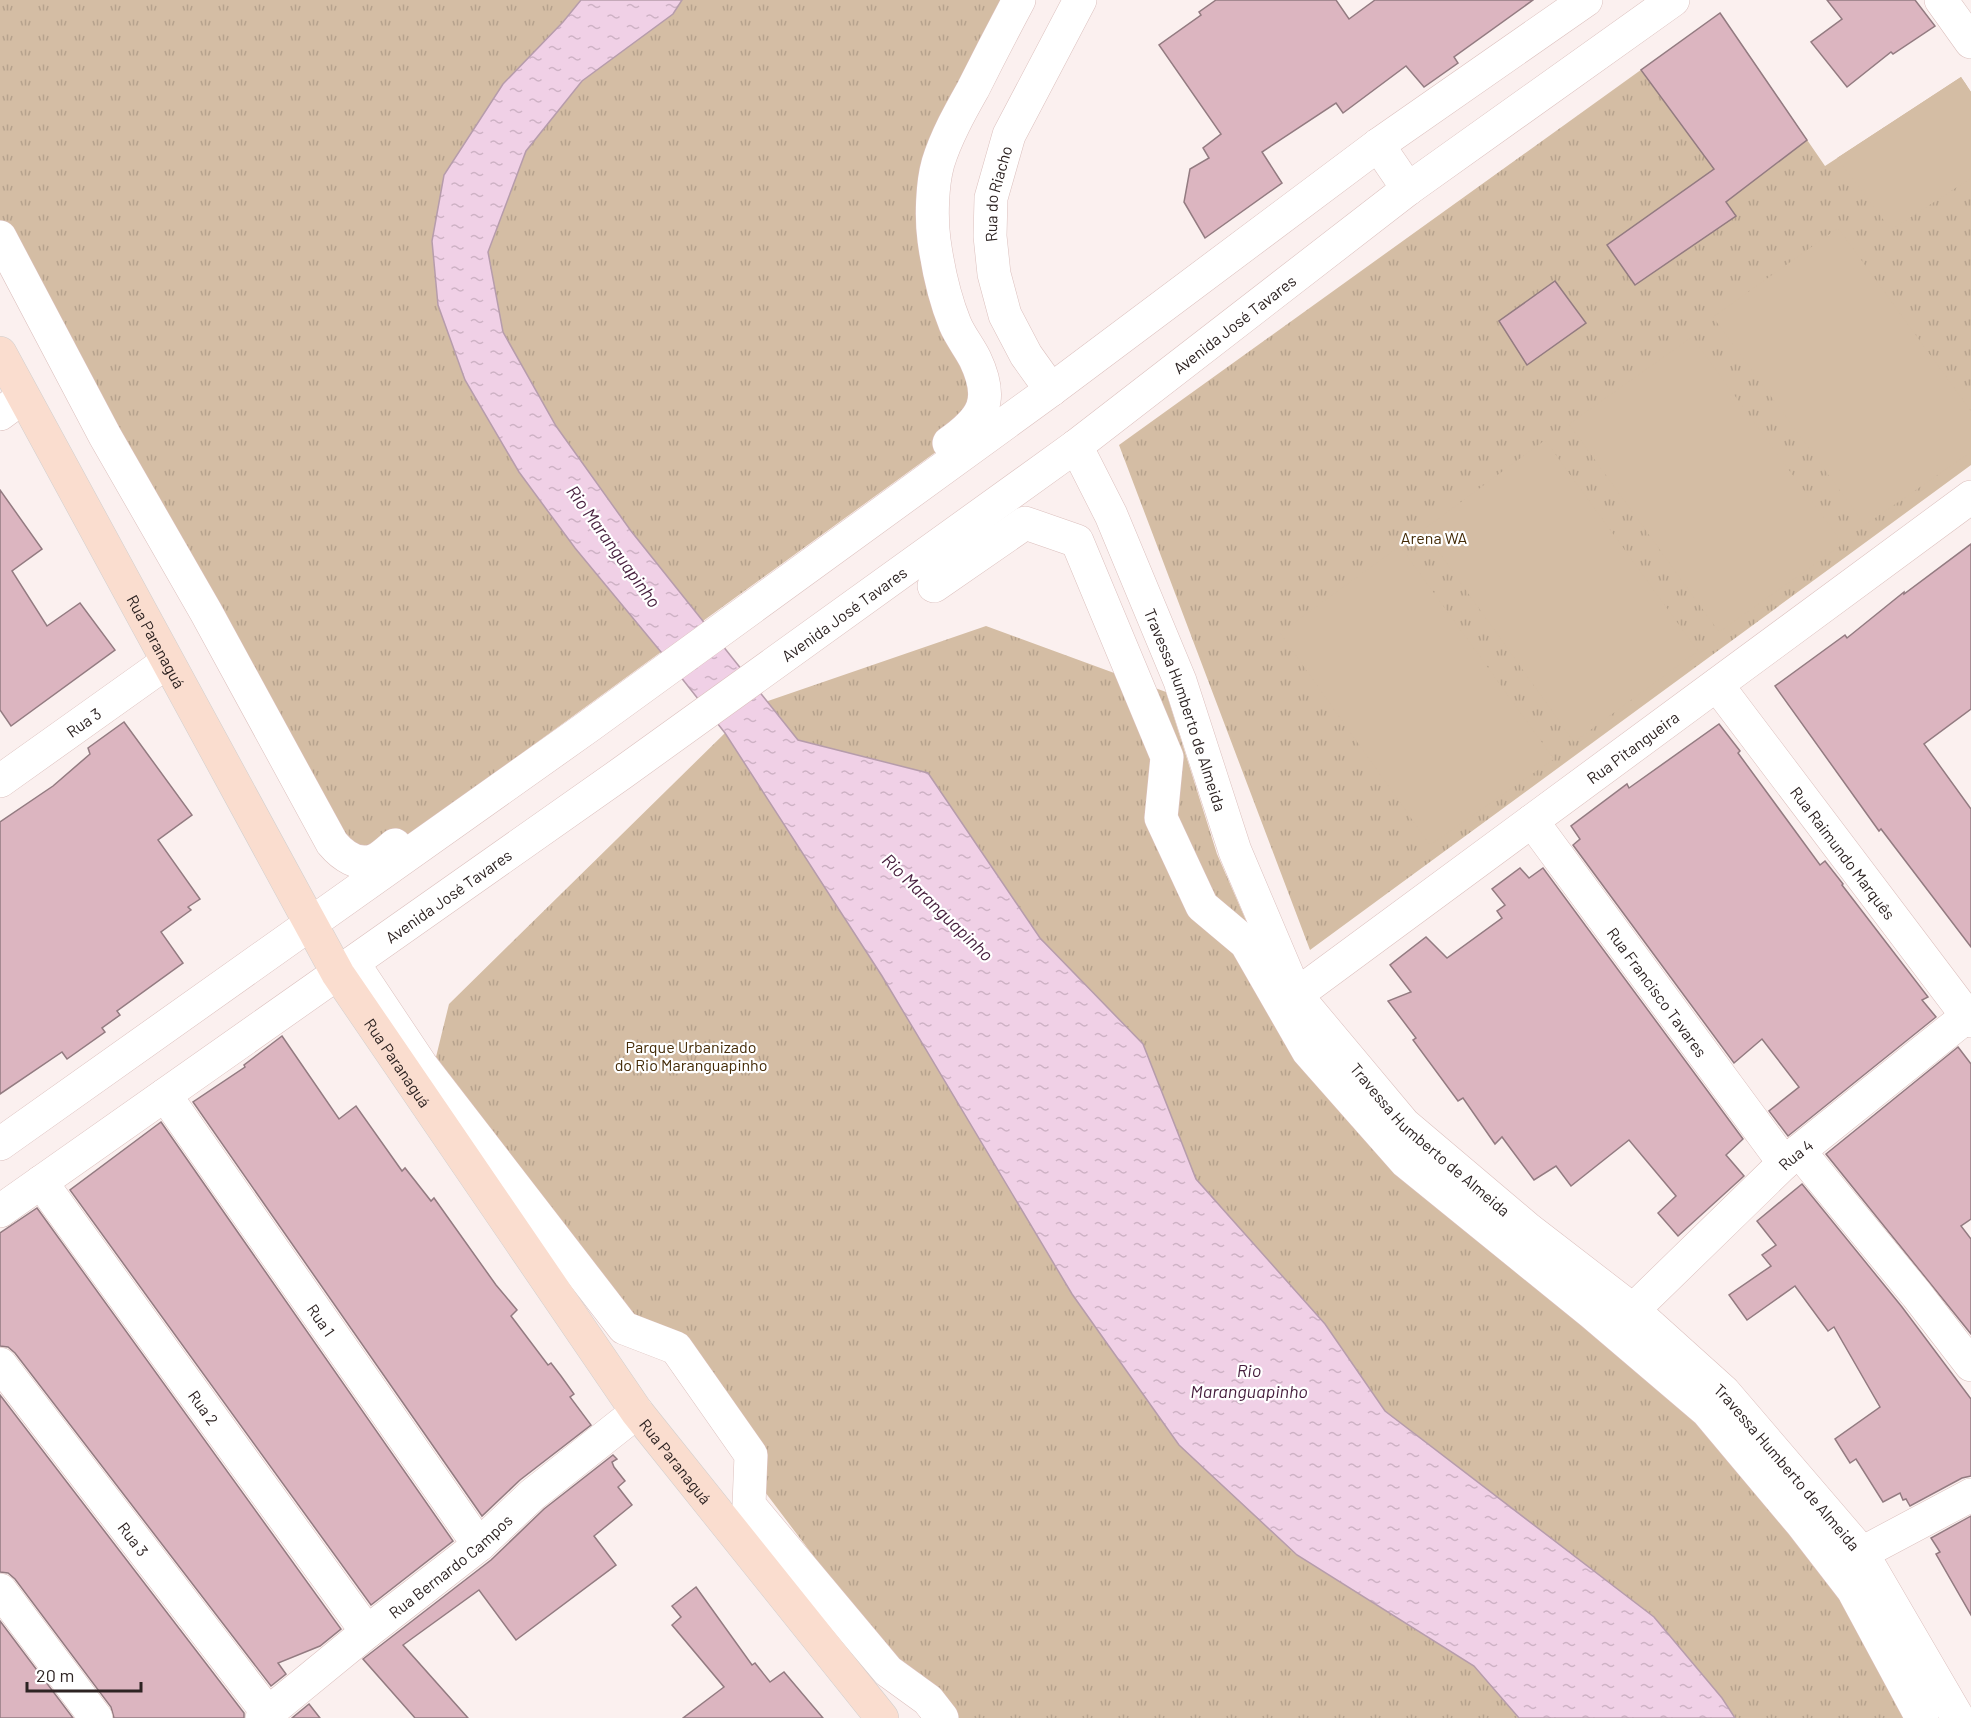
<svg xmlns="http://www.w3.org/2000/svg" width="1971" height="1718" viewBox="0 0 1971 1718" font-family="Barlow,sans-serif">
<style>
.grass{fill:url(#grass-tufts)}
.pitch{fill:#d4bda4}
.water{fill:url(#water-ripples);stroke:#b69cab;stroke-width:1.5}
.building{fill:#dcb5c0;stroke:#937b81;stroke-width:1.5}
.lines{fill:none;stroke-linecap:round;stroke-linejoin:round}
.minor-casing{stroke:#dcc0be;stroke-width:34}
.major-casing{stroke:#d1cfce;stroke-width:34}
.minor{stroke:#fff;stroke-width:33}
.major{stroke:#faddcf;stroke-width:33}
.labels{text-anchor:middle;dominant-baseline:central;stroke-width:4.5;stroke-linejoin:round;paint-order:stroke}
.street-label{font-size:16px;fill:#2d2322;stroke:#fff}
.park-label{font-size:16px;fill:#432a06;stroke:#fff}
.water-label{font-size:18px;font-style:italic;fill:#451d3c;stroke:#fff}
</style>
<defs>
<pattern id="grass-tufts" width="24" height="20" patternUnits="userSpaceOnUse" patternTransform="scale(1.5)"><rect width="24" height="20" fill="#d4bda4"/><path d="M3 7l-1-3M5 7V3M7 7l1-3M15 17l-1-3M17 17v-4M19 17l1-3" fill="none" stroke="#b6a28d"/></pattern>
<pattern id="water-ripples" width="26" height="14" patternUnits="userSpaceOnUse" patternTransform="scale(1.5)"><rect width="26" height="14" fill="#f0d0e6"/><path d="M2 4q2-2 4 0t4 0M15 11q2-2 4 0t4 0" fill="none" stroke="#ceb2c5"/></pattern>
</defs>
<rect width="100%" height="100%" fill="#fbf0ef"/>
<!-- grass -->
<g class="grass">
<path d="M0,0H581L563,22L432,241L438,305L465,380L519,472L575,548L661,652L374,861H358L0,237Z"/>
<path d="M682,0H1019L933,204L975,360L969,428L703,621L631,531L556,426L503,332L488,252L526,151L582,81L673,14Z"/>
<path d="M1720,13L1825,166L1961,77L1971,92V465L1310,950L1119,445Z"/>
<path d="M986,626L1166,692L1217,854L1285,1010L1855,1571L1939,1718H1735L1722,1698L1654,1617L1385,1411L1325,1324L1196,1179L1143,1044L1040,938L928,773L798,740L765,702Z"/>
<path d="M725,733L882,976L1072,1294L1297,1555L1474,1666L1519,1718H936L436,1057L449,1004Z"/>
</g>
<!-- pitch -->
<g class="pitch">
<path d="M1961,77L1971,92V178L1891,230L1837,158Z"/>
<path d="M1838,228L1971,411V452L1865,525L1713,317Z"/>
<path d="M1692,337L1843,544L1719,632L1569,424Z"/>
<path d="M1545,440L1698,651L1574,742L1423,530Z"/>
<path d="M1400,546L1554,759L1430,845L1280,633Z"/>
</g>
<!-- water -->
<path class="water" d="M581,0H682L673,14L582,81L526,151L488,252L503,332L556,426L631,531L798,740L928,773L1040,938L1143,1044L1196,1179L1325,1324L1385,1411L1654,1617L1722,1698L1735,1718H1519L1474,1666L1297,1555L1179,1445L1072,1294L882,976L725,733L661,652L575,548L519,472L465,380L438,305L432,241L444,175L503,84L563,22Z"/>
<!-- building -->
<g class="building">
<path d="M1216,0H1336L1349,19L1375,0H1533L1454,57L1458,63L1424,87L1406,66L1343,113L1336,103L1262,152L1282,183L1205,238L1184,202L1190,169L1209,158L1203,148L1221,134L1159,45L1201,15L1199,12Z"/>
<path d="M1827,0H1915L1935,26L1893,54L1891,52L1847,87L1811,42L1842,19Z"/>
<path d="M1720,13L1807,140L1726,202L1736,216L1635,285L1607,245L1714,169L1641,70Z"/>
<path d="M1555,281L1586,323L1527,365L1499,321Z"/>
<path d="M0,490L42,549L12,571L47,626L80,603L115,650L11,726L0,710Z"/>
<path d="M1971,544V709L1924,744L1971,809V947L1881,829L1879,831L1775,686L1845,635L1847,638L1904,592V594Z"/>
<path d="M124,722L192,815L158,840L200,899L188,907L191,910L161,932L183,963L117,1011L120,1015L102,1028L105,1032L67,1059L62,1052L0,1094V822L53,786L90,754L88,748Z"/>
<path d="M1719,724L1740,751L1738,753L1820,865L1825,861L1843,884L1842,885L1928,997L1922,1000L1936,1017L1788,1136L1769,1111L1799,1087L1762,1039L1734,1063L1573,845L1580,839L1571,826L1627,784L1629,788Z"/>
<path d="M1520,868L1529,878L1543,868L1743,1139L1726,1155L1744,1176L1678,1236L1658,1213L1676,1196L1629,1140L1571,1186L1556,1166L1534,1180L1502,1137L1495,1144L1463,1098L1458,1101L1413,1040L1416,1038L1388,1001L1411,992L1390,965L1426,937L1447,958L1502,918L1497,911L1505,905L1492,889Z"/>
<path d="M282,1036L339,1119L356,1106L402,1171L405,1168L431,1201L434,1198L496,1285L517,1310L511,1316L548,1365L551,1363L561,1376L574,1394L570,1397L591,1425L520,1480L482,1516L193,1102L245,1067L244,1065Z"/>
<path d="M1958,1047L1971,1064V1219L1961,1226L1971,1239V1334L1826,1154Z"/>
<path d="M161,1122L453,1541L371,1605L70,1190Z"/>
<path d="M1802,1184L1902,1307L1971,1399V1476L1962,1478L1910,1506L1906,1499L1903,1500L1900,1493L1883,1502L1856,1459L1850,1463L1835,1439L1880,1407L1834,1327L1828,1331L1795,1286L1747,1320L1729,1295L1771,1266L1762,1255L1776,1245L1757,1221Z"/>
<path d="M37,1208L341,1629L320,1646L278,1663L286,1674L271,1686L15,1353L8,1347L0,1346V1233Z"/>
<path d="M0,1395L244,1713V1718H114L111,1707L15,1579L8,1573L0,1572Z"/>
<path d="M613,1455L617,1459L612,1462L614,1467L625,1481L618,1487L632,1505L594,1536L616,1565L516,1640L479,1590L403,1645L468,1718H415L363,1659L491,1560L544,1509Z"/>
<path d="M1971,1516V1615L1936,1554L1940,1552L1931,1538Z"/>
<path d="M696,1587L752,1665L755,1663L770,1682L784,1672L823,1718H683L724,1687L672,1625L681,1617L672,1606Z"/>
<path d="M0,1621L73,1718H0Z"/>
<path d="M309,1704L320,1718H292Z"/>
</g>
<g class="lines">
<defs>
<g id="minor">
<path d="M1941,0L1971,42"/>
<path d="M1378,145L1408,189"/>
<path d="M0,237L105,436L206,612L332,843C342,855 358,867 375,860C382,857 389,850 395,845"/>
<path id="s1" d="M1051,390L1026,355L1005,315L994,274L990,236L991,198L1009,135L1080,0"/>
<path d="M0,414L23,397"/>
<path d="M949,443C983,419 995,401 975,359C969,347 960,336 955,324C944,297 938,269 934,240C931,218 932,184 938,163C946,137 960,112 973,89C988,59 1003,30 1019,0"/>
<path id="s2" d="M1076,446L1111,515L1180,681L1235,851L1296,995L1404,1124L1528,1229L1633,1310L1724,1392L1862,1553L1958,1718"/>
<path d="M934,586L1025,523L1077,541L1167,757L1161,818L1202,906L1246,943L1308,1051L1406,1162L1592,1313L1707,1411L1802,1524L1853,1590L1922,1718"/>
<path id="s3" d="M1717,685L1971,1021"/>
<path id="s4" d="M0,781L167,662"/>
<path id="s5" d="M1532,821L1784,1163"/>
<path d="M353,963L421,1065L624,1328L676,1348L751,1455L749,1505L888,1671L928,1700L942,1718"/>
<path id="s6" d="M1296,995L1971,497"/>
<path id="s7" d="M165,1095L479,1545"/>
<path d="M0,1144L589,726L1051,390L1378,145L1586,0"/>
<path d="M1799,1151L1917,1295L1971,1365"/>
<path id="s8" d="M41,1182L367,1632"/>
<path id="s9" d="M0,1211L622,773L1076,446L1408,189L1673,0"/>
<path id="s10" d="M1633,1310L1784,1163L1971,1013"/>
<path id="s11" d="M0,1364L268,1713"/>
<path d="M1862,1553L1971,1495"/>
<path d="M0,1590L96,1718"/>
<path id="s12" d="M262,1718L367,1632L479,1545L532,1495L637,1412"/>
</g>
<g id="major">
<path id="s13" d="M0,353L338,974L637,1412L882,1718"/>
</g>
</defs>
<!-- minor casing -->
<use href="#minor" class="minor-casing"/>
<!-- major casing -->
<use href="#major" class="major-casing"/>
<!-- minor -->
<use href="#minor" class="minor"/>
<!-- major -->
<use href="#major" class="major"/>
</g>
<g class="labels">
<!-- street labels -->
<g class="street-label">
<text stroke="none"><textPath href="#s1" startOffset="212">Rua do Riacho</textPath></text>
<text stroke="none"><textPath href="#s9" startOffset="1520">Avenida José Tavares</textPath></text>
<text stroke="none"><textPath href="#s9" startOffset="1034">Avenida José Tavares</textPath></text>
<text stroke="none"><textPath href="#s13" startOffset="328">Rua Paranaguá</textPath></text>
<text stroke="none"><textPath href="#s2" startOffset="286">Travessa Humberto de Almeida</textPath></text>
<text stroke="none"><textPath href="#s4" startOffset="102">Rua 3</textPath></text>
<text stroke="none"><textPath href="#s6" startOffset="418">Rua Pitangueira</textPath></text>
<text stroke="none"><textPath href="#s3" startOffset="210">Rua Raimundo Marquês</textPath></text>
<text stroke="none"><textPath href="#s9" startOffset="548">Avenida José Tavares</textPath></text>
<text stroke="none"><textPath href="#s5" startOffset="212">Rua Francisco Tavares</textPath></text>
<text stroke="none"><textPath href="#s13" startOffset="814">Rua Paranaguá</textPath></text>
<text stroke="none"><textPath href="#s2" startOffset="790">Travessa Humberto de Almeida</textPath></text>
<text stroke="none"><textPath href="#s10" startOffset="225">Rua 4</textPath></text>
<text stroke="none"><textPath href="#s7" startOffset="274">Rua 1</textPath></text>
<text stroke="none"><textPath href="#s8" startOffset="278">Rua 2</textPath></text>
<text stroke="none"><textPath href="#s13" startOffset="1300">Rua Paranaguá</textPath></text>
<text stroke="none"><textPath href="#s2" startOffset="1276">Travessa Humberto de Almeida</textPath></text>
<text stroke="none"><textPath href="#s11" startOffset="220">Rua 3</textPath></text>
<text stroke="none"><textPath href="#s12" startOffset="242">Rua Bernardo Campos</textPath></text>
</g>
<!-- park labels -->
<g class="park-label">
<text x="1434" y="537">Arena WA</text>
<text x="691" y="1046">Parque Urbanizado<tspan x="691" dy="18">do Rio Maranguapinho</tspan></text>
</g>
<!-- water labels -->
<g class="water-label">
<text transform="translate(614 546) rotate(54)">Rio Maranguapinho</text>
<text transform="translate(938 907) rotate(44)">Rio Maranguapinho</text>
<text x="1249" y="1370">Rio<tspan x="1249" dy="21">Maranguapinho</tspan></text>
</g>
</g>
<!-- scale -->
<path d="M27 1682v9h114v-9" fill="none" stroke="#2d2322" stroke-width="3"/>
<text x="36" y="1682" font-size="18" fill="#2d2322" stroke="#ffffff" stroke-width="4.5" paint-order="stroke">20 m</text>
</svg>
